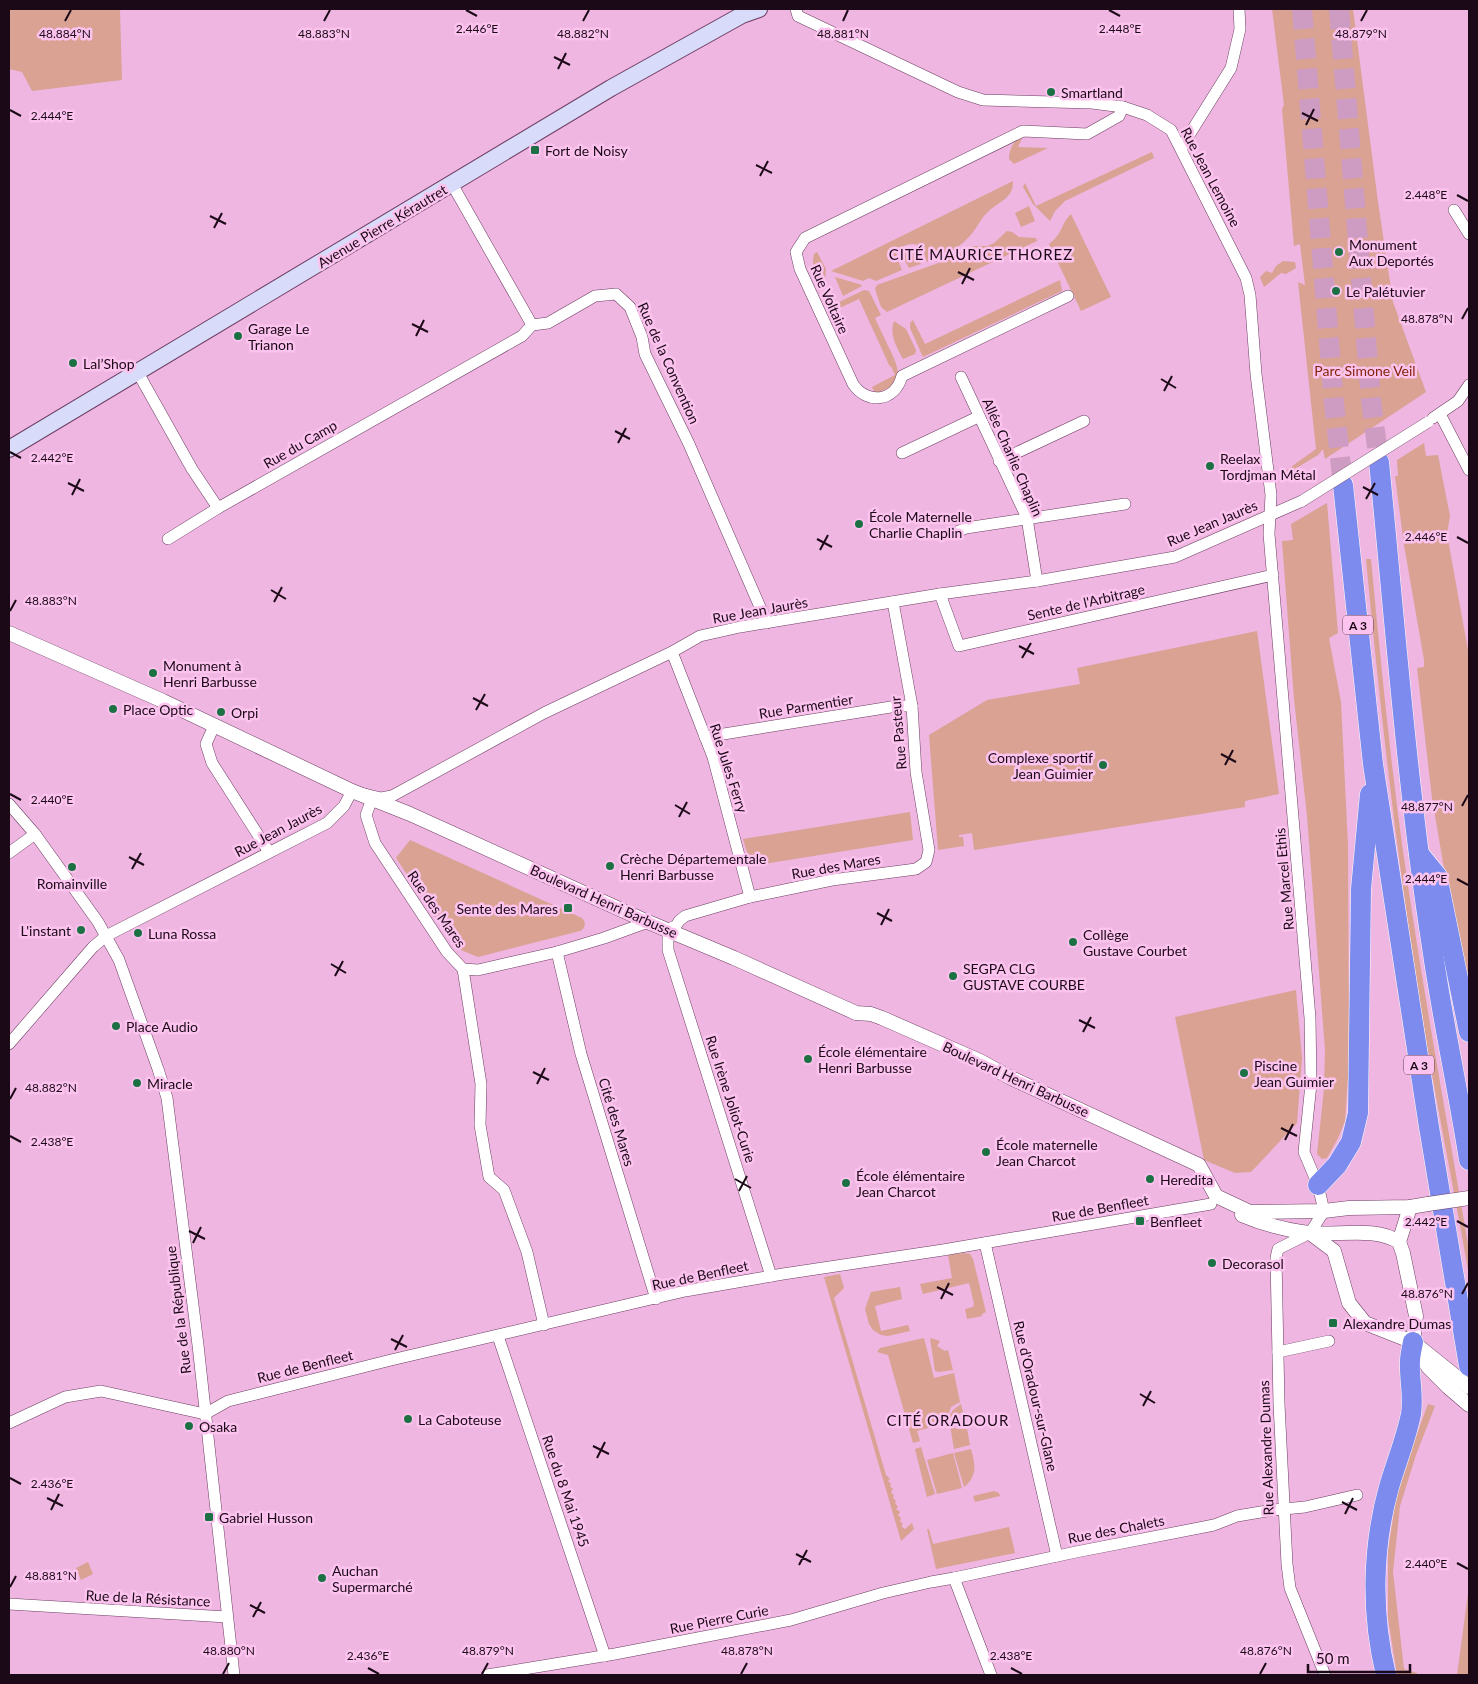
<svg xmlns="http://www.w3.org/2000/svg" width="1478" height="1684" viewBox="0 0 1478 1684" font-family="Lato,sans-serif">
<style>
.green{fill:#d9a293}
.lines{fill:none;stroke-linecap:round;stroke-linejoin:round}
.motorway-tunnel{stroke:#ce9cc2;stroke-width:20;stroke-dasharray:20 10;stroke-linecap:butt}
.minor-casing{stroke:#6d3e63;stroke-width:12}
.tertiary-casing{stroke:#6d3e63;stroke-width:15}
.secondary-casing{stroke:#6d3e63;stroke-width:18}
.motorway-casing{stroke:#fff;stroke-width:21}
.minor{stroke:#fff;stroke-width:11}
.tertiary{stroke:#fff;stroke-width:14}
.secondary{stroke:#d8dcfa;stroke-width:16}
.motorway{stroke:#7c8bed;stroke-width:20}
.minor-bridge-casing{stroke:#6d3e63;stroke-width:12;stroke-linecap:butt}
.tertiary-bridge-casing{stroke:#6d3e63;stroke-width:15;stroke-linecap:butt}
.minor-bridge{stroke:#fff;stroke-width:11}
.tertiary-bridge{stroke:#fff;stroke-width:14}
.ticks{fill:none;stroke:#1c0918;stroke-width:2}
.poi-dot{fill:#1b7143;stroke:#fbc3ee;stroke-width:2}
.labels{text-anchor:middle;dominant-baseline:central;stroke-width:5;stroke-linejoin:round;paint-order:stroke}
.shield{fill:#fbc3ee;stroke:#5f4158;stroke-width:1}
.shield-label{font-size:12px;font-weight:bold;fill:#1c0918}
.poi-label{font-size:14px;fill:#1c0918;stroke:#fbc3ee;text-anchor:start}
.street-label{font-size:14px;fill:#1c0918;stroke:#fbc3ee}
.park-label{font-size:14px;fill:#85250a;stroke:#fbc3ee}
.neighbourhood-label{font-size:15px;letter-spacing:1px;fill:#1c0918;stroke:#fbc3ee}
.ticks-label{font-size:12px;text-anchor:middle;fill:#1c0918;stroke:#fbc3ee;stroke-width:5;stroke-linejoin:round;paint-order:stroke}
</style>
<rect width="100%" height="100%" fill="#eeb6e0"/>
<!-- green -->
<g class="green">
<path d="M9,9H120L122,80L32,91L22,72L9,69Z"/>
<path d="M1272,9H1353L1378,202L1393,302L1426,392L1325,459L1323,449L1318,455L1285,475L1284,472L1316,449L1298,282L1305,285L1300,244L1294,246L1282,109L1284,105Z"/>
<path d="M1023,136L1018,147L1048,148L1014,164L1009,159C1009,149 1014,140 1023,136Z"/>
<path d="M1152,152L1154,158L1065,201L1055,211L1050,221L1033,204L1023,187L1025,183L1036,206Z"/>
<path d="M1013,181C1014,199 997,202 987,213C981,218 978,226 973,232C961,248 945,255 927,262L921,246C911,242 903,244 897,253V258L902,270L876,281L869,278L863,281L831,271Z"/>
<path d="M1029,206L1035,221L1021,227L1015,213Z"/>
<path d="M1071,214L1111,297L1081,311L1049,244C1063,234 1061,223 1071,214Z"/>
<path d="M1007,231L1012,232L1019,237L1036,238L1037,241L887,312L881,307L875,289L877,285L944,261L973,246H987L994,243Z"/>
<path d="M913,248L921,264L909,268L901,254Z"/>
<path d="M817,252L826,269L825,281L816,285C813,275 812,264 814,254Z"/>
<path d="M1283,261L1295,262L1296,268L1286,274L1281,273L1264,287L1260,277L1266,271L1272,273L1276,266Z"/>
<path d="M835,277L862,285V286L843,296Z"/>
<path d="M1060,280L1062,291L923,357L910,328V323L913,320L925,344Z"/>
<path d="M864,290L869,291L881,315L875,318C879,327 884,337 888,346C900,369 906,385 875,393L872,387L895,375L891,366L890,367L859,299L835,310L833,305Z"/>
<path d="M894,321L906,329L916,350L915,354L903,359C897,347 889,335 894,321Z"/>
<path d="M1424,443L1426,456L1438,455L1450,516L1447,534L1469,656V987L1446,880L1432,798L1417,668L1424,667V660L1404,545L1395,476H1398L1397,460Z"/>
<path d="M1327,503L1338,633L1329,638L1341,702L1348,845L1349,1064L1345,1121L1338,1138L1327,1158L1322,1159L1317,1154L1324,1089L1325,1050L1307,816L1294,699L1282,541L1293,540L1291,524Z"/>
<path d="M1366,559H1371C1380,654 1389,749 1402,844C1421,980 1446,1115 1469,1250V1276C1454,1187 1435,1098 1421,1009C1397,859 1380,709 1366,559Z"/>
<path d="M1257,631L1279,794L1245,801V807L974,850L972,833L959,835V837H963L964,846L938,850L929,735L987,700L1080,684L1077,668Z"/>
<path d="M910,812L913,840L751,866L743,839Z"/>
<path d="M410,840L582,918C586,923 586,928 580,931L478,957L456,948L396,858Z"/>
<path d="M1296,990L1302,1058L1297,1123L1251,1172L1235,1173L1204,1160L1175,1017Z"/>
<path d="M964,1253L970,1254L973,1259L986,1312L982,1314V1316L967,1319L965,1309L973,1307L974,1304L969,1283L923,1294L920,1284L952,1278L948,1255Z"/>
<path d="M840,1274L844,1288L834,1298L886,1475L890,1479L888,1481L891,1484L890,1486L893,1489L891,1492L894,1496L893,1498L896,1501L895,1503L898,1507L896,1509L900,1512L898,1515L901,1518L900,1521L903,1524L901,1526L905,1529L912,1523L914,1529L901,1541L824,1277Z"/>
<path d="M900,1287L902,1299L875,1306L881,1331L908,1325L910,1331L888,1336L881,1335L873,1330L869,1324L865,1309L871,1292Z"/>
<path d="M924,1338L934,1378L954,1373L960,1402L951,1407L947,1417H945L946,1423L917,1431L920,1441L913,1443L888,1355L877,1352L880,1348Z"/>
<path d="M930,1338L940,1341L937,1346L945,1351L948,1350L953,1370L939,1372L935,1371Z"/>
<path d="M961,1404L963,1412L958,1414L959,1419H961L962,1422H965L966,1427C958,1427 951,1426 949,1417L953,1410Z"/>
<path d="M1428,1404L1435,1406L1416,1455L1400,1506L1393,1572L1404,1669L1417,1673L1418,1675H1397L1388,1618V1551L1398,1485Z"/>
<path d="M950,1425L957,1429H967L970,1445L954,1449Z"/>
<path d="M921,1447L935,1494L927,1497L915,1449Z"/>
<path d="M971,1449C975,1464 978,1476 964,1487L954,1453Z"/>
<path d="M953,1453L962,1488L937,1494L927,1460Z"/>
<path d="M994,1491L999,1493L1000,1496L975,1502L973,1496Z"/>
<path d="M1009,1527L1015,1553L936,1569L927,1529H929L933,1544Z"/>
<path d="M88,1562L93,1574L81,1580L76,1568Z"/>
<path d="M1469,1586V1675H1457Z"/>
</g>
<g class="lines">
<!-- motorway-tunnel -->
<g class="motorway-tunnel">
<path d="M1302,9L1334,403L1343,485"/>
<path d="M1339,9L1371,400L1379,462"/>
</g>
<defs>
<g id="minor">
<path d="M796,9L798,16L958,92L983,100L1092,103L1123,107L1147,115L1171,130L1246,278L1250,295L1256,374L1271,495L1269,534L1310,1018L1311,1084L1304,1152L1318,1185L1324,1211L1310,1233L1278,1249L1276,1258L1279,1404L1287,1564L1290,1588L1325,1675"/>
<path d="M1181,148L1231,68L1240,29L1239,9"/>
<path d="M452,184L532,325"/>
<path d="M1454,210L1469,234"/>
<path d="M1068,296L902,376C895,402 867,405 853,384L800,269L796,252L805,238L1023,131L1087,134L1119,116L1123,107"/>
<path d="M532,325L548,323L595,296L616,294L630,307L642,337L645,354L689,444L767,623"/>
<path d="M137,371L192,469L218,508L522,336L532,325"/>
<path d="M961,377L1027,518L1037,581"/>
<path d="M1440,414L1469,470"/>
<path d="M1433,418L1458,401L1469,385"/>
<path d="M902,453L978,417"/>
<path d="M999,461L1084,421"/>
<path d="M952,534L966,528L1125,504"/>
<path d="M168,539L218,508"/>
<path d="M940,594L959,646L1273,575"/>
<path d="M672,652L713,757L750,897"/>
<path d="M214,726L206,744L212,763L269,852"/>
<path d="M705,737L897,706H912"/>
<path d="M372,799L366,815L375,843L447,952L463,969L478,970L557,952L604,938L648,922"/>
<path d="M9,804L35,834L98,922L119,960L158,1069L167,1098L198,1345L234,1675"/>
<path d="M9,853L35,834"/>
<path d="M557,952L581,1054L656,1299"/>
<path d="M463,969L481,1084L480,1125L489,1177L504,1190L527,1252L544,1325"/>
<path d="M9,1044L93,947L106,936L327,823L344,806L352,791L381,798L392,796L544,713L672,652L700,636L740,627L940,594L1037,581L1175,557L1302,501"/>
<path d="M985,1243L1057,1556"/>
<path d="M771,1276L668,950V929L676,926L679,921L685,916L750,897L832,880L916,869L926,862L929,850L916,772L912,706L893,602"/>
<path d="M498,1336L605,1656"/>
<path d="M1278,1352L1329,1341"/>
<path d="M205,1414L228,1401L391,1360L685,1291L783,1274L943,1250L1211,1204"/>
<path d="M9,1423L65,1397L101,1391L205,1414"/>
<path d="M954,1578L991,1675"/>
<path d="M9,1604L227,1617"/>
<path d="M487,1675L615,1654L791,1620L883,1593L931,1582L954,1578L1076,1552L1214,1525L1237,1516L1273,1510L1305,1507L1357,1495"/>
</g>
<g id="tertiary">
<path d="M9,633L163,701L352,791L410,814L648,922L734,958L856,1013L871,1014L882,1018L980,1061L1011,1078L1199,1165L1216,1196L1250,1212L1324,1211L1349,1208L1410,1207L1428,1204"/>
<path d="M1242,1215C1263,1224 1286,1230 1309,1233C1337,1236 1375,1226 1399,1242L1403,1253L1416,1316L1413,1342L1428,1367L1448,1387L1469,1405"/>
<path d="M1310,1233L1334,1251L1349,1303L1365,1323L1413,1342L1469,1387"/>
<path d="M1399,1242L1410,1207"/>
</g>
<path id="secondary" d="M9,449L611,88L742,15L759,9"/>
<g id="motorway">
<path d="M1379,462C1395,624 1407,787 1432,947C1442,1018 1458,1089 1469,1160"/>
<path d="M1343,485L1373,764L1429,1127L1469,1366"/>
<path d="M1419,854L1437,876L1469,1032"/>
<path d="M1318,1185L1337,1165L1351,1142L1358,1113L1361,889L1370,794"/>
<path d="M1386,1675C1371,1614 1372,1548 1389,1487C1396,1463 1406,1439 1411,1414C1414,1396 1409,1379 1410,1361C1410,1355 1412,1348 1413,1342"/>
</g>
</defs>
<!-- minor casing -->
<use href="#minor" class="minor-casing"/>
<!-- tertiary casing -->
<use href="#tertiary" class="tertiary-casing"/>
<!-- secondary casing -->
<use href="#secondary" class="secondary-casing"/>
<!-- motorway casing -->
<use href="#motorway" class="motorway-casing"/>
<!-- minor -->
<use href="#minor" class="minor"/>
<!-- tertiary -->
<use href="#tertiary" class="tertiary"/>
<!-- secondary -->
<use href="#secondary" class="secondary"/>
<!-- motorway -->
<use href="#motorway" class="motorway"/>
<defs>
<path id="minor-bridge" d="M1302,501L1428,422"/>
<path id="tertiary-bridge" d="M1428,1204L1469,1198"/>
</defs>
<!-- minor-bridge casing -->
<use href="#minor-bridge" class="minor-bridge-casing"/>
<!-- tertiary-bridge casing -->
<use href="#tertiary-bridge" class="tertiary-bridge-casing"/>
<!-- minor-bridge -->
<use href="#minor-bridge" class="minor-bridge"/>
<!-- tertiary-bridge -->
<use href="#tertiary-bridge" class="tertiary-bridge"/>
</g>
<!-- ticks -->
<path class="ticks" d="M466,10L477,16M1109,10L1120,16M65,21L71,10M324,21L330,10M583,21L589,10M843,21L848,10M1361,21L1367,10M554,57L570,65M558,69L566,53M10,110L21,116M1302,113L1318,121M1306,125L1314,109M756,165L772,173M760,176L768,161M1457,195L1468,201M210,216L226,224M214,228L222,213M958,272L974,280M962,284L970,268M1462,319L1468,308M412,324L428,332M416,336L424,320M1161,379L1176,388M1164,391L1172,376M615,431L630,439M618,443L626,428M10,452L21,458M68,483L84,491M1363,487L1378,495M72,495L80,479M1366,499L1375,483M1457,537L1468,543M817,539L832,547M820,550L828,535M271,590L286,599M274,602L282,587M10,611L16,600M1019,646L1034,654M1022,658L1031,643M473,698L488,706M476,710L485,694M1221,754L1236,762M1225,765L1233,750M10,794L21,800M675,805L690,814M1462,806L1468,795M679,817L687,802M129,857L144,865M132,869L141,853M1457,879L1468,885M877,913L892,921M881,925L889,909M331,964L346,973M335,976L343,961M1079,1020L1095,1028M1083,1032L1091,1017M533,1072L549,1080M537,1084L545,1068M10,1099L16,1088M1281,1128L1297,1136M10,1136L21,1142M1285,1140L1293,1124M735,1179L751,1188M739,1191L747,1176M1457,1221L1468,1227M189,1231L205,1239M193,1243L201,1227M937,1287L953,1295M1462,1294L1468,1283M941,1299L949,1283M391,1339L407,1347M395,1350L403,1335M1140,1394L1155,1403M1143,1406L1151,1391M593,1446L609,1454M597,1458L605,1442M10,1478L21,1484M47,1498L63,1506M1342,1502L1357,1510M51,1510L59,1494M1345,1514L1353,1498M796,1554L811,1562M1457,1563L1468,1569M799,1565L807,1550M10,1587L16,1576M250,1605L265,1613M253,1617L261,1602M368,1668L379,1674M1011,1668L1022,1674M223,1674L229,1663M482,1674L488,1663M741,1674L747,1663M1260,1674L1266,1663"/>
<!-- markers -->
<g class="poi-dot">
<circle cx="1051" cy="92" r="5"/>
<rect x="530" y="145" width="10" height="10" rx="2.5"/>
<circle cx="1339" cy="252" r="5"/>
<circle cx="1336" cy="291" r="5"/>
<circle cx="238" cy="336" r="5"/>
<circle cx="73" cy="363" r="5"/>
<circle cx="1210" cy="466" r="5"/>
<circle cx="859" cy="524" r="5"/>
<circle cx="153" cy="673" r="5"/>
<circle cx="113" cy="709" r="5"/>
<circle cx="221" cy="712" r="5"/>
<circle cx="1103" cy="765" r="5"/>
<circle cx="610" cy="866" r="5"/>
<circle cx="72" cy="867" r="5"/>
<rect x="563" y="903" width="10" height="10" rx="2.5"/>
<circle cx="81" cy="930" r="5"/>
<circle cx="138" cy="933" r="5"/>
<circle cx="1073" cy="942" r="5"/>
<circle cx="953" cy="976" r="5"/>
<circle cx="116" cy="1026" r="5"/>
<circle cx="808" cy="1059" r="5"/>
<circle cx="1244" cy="1073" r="5"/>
<circle cx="137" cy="1083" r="5"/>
<circle cx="986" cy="1152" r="5"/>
<circle cx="1150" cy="1179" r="5"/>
<circle cx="846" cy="1183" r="5"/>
<rect x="1135" y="1216" width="10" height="10" rx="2.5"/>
<circle cx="1212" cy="1263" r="5"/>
<rect x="1328" y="1318" width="10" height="10" rx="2.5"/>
<circle cx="408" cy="1419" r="5"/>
<circle cx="189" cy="1426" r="5"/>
<rect x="204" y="1512" width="10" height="10" rx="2.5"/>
<circle cx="322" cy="1578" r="5"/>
</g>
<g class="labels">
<!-- shield labels -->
<g class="shield">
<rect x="1343" y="615.5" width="30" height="19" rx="4"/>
<rect x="1404" y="1055.5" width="30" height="19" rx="4"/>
</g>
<g class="shield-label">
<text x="1358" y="625">A 3</text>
<text x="1419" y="1065">A 3</text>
</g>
<!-- poi labels -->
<g class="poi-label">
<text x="1061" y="92">Smartland</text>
<text x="545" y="150">Fort de Noisy</text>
<text x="1349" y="244">Monument<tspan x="1349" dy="16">Aux Deportés</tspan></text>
<text x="1346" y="291">Le Palétuvier</text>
<text x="248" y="328">Garage Le<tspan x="248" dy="16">Trianon</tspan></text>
<text x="83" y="363">Lal’Shop</text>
<text x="1220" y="458">Reelax<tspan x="1220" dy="16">Tordjman Métal</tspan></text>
<text x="869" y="516">École Maternelle<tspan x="869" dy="16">Charlie Chaplin</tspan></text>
<text x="163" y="665">Monument à<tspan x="163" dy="16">Henri Barbusse</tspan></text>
<text x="123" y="709">Place Optic</text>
<text x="231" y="712">Orpi</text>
<text x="1093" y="757" text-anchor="end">Complexe sportif<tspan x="1093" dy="16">Jean Guimier</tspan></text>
<text x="620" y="858">Crèche Départementale<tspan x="620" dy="16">Henri Barbusse</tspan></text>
<text x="72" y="883" text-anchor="middle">Romainville</text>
<text x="558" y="908" text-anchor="end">Sente des Mares</text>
<text x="71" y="930" text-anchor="end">L'instant</text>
<text x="148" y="933">Luna Rossa</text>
<text x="1083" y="934">Collège<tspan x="1083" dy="16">Gustave Courbet</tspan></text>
<text x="963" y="968">SEGPA CLG<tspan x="963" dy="16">GUSTAVE COURBE</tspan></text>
<text x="126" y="1026">Place Audio</text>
<text x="818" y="1051">École élémentaire<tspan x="818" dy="16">Henri Barbusse</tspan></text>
<text x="1254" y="1065">Piscine<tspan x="1254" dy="16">Jean Guimier</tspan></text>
<text x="147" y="1083">Miracle</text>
<text x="996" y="1144">École maternelle<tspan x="996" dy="16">Jean Charcot</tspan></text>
<text x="856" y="1175">École élémentaire<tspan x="856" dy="16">Jean Charcot</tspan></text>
<text x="1160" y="1179">Heredita</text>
<text x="1150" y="1221">Benfleet</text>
<text x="1222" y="1263">Decorasol</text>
<text x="1343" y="1323">Alexandre Dumas</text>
<text x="418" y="1419">La Caboteuse</text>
<text x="199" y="1426">Osaka</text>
<text x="219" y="1517">Gabriel Husson</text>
<text x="332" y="1570">Auchan<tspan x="332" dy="16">Supermarché</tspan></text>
</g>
<!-- street labels -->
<g class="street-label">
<text transform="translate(1211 177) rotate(62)">Rue Jean Lemoine</text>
<text transform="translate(382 226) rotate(-31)">Avenue Pierre Kérautret</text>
<text transform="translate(830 299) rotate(66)">Rue Voltaire</text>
<text transform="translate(669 363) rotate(66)">Rue de la Convention</text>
<text transform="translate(300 444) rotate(-30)">Rue du Camp</text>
<text transform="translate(1013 457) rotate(66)">Allée Charlie Chaplin</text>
<text transform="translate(1212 523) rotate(-23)">Rue Jean Jaurès</text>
<text transform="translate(1086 602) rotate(-13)">Sente de l'Arbitrage</text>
<text transform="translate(760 610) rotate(-10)">Rue Jean Jaurès</text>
<text transform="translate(806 706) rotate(-9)">Rue Parmentier</text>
<text transform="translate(898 733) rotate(-95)">Rue Pasteur</text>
<text transform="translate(729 768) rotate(72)">Rue Jules Ferry</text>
<text transform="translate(278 830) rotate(-28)">Rue Jean Jaurès</text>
<text transform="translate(836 866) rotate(-10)">Rue des Mares</text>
<text transform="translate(1284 879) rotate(-95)">Rue Marcel Ethis</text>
<text transform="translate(604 901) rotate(24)">Boulevard Henri Barbusse</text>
<text transform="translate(437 909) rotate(55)">Rue des Mares</text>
<text transform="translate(1016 1079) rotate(25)">Boulevard Henri Barbusse</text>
<text transform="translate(731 1099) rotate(72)">Rue Irène Joliot-Curie</text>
<text transform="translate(617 1122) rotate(73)">Cité des Mares</text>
<text transform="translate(1100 1208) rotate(-10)">Rue de Benfleet</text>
<text transform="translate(700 1275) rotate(-12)">Rue de Benfleet</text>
<text transform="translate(178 1310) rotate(-97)">Rue de la République</text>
<text transform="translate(305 1366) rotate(-14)">Rue de Benfleet</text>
<text transform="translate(1036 1396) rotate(77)">Rue d'Oradour-sur-Glane</text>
<text transform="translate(1266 1448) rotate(-92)">Rue Alexandre Dumas</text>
<text transform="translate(566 1491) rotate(71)">Rue du 8 Mai 1945</text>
<text transform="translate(1116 1529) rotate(-11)">Rue des Chalets</text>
<text transform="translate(148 1598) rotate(3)">Rue de la Résistance</text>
<text transform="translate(719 1619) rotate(-11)">Rue Pierre Curie</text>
</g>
<!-- park labels -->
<g class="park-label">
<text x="1365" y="370">Parc Simone Veil</text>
</g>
<!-- neighbourhood labels -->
<g class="neighbourhood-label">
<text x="981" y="254">CITÉ MAURICE THOREZ</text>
<text x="948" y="1420">CITÉ ORADOUR</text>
</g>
</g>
<g class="ticks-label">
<text x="477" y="33">2.446°E</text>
<text x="1120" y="33">2.448°E</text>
<text x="65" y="38">48.884°N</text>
<text x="324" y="38">48.883°N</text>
<text x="583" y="38">48.882°N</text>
<text x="843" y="38">48.881°N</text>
<text x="1361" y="38">48.879°N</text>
<text x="52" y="120">2.444°E</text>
<text x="1426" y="199">2.448°E</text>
<text x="1427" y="323">48.878°N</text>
<text x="52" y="462">2.442°E</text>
<text x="1426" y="541">2.446°E</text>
<text x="51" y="605">48.883°N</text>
<text x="52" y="804">2.440°E</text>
<text x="1427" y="811">48.877°N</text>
<text x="1426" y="883">2.444°E</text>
<text x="51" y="1092">48.882°N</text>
<text x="52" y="1146">2.438°E</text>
<text x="1426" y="1226">2.442°E</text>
<text x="1427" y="1298">48.876°N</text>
<text x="52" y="1488">2.436°E</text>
<text x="1426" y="1568">2.440°E</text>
<text x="51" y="1580">48.881°N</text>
<text x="229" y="1655">48.880°N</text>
<text x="488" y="1655">48.879°N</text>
<text x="747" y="1655">48.878°N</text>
<text x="1266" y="1655">48.876°N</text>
<text x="368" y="1660">2.436°E</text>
<text x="1011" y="1660">2.438°E</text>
</g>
<!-- border -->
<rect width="1478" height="1684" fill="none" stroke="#1c0918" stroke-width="20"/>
<!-- scale -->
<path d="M1308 1664v8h102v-8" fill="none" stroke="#1c0918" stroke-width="2.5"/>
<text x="1316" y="1664" font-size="15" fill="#1c0918" stroke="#fbc3ee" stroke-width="4" paint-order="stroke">50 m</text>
</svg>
